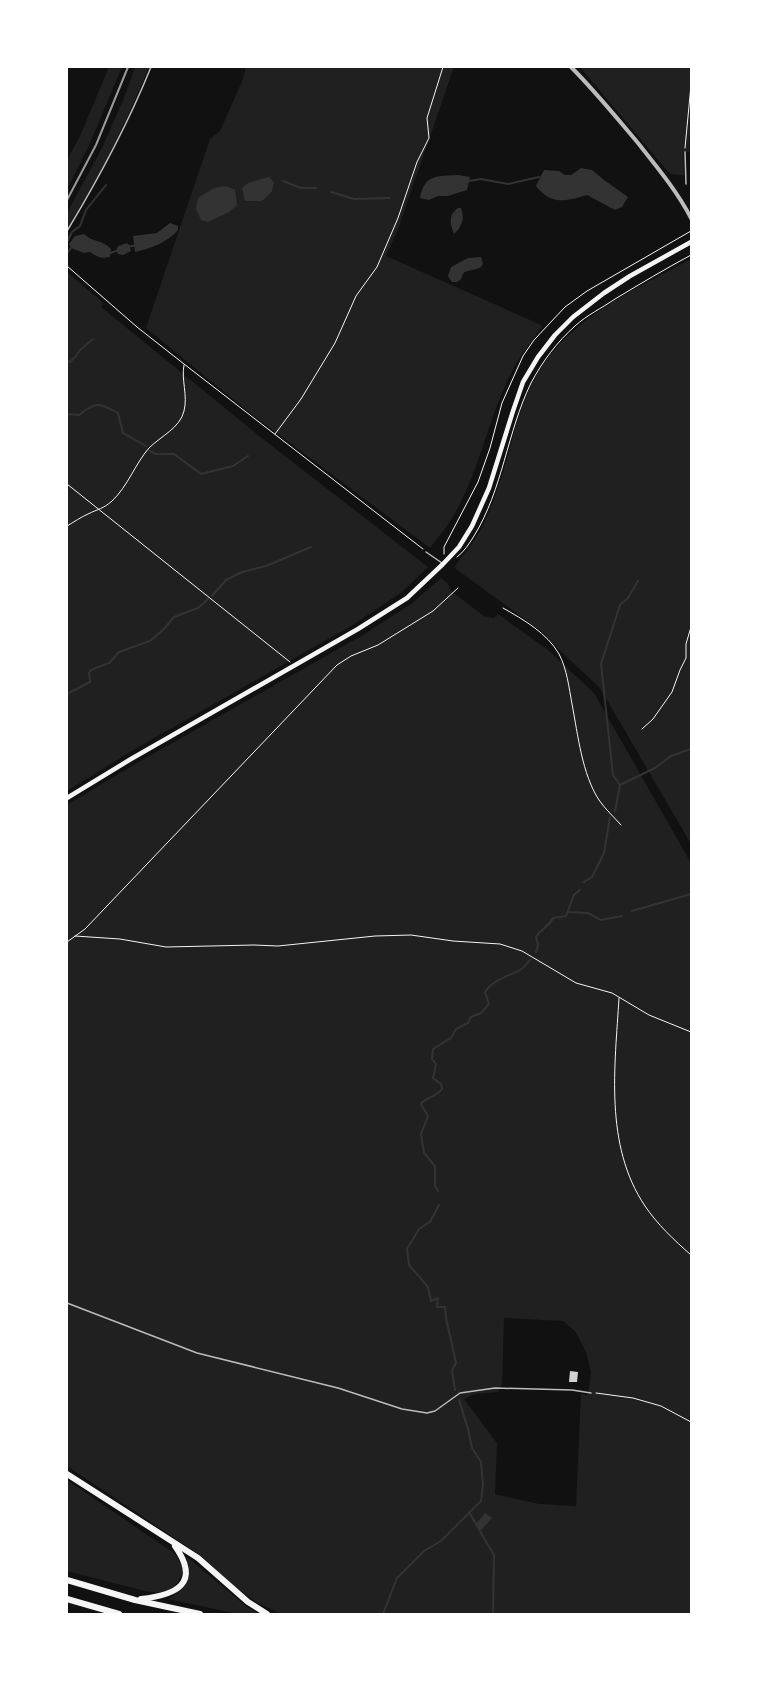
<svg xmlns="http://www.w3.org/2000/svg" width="758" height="1681" viewBox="0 0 758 1681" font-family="'PT Sans',sans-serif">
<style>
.green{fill:#202020;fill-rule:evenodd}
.water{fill:#333}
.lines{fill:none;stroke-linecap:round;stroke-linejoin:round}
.stream{stroke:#333;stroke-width:2}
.building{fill:#d3d3d3}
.path{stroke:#f5f5f5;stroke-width:1}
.service{stroke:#bcbcbc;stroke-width:1.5}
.tertiary{stroke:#bcbcbc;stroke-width:4}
.secondary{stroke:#f5f5f5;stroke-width:4.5}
.motorway{stroke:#f5f5f5;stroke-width:6}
.rail{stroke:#9a9a9a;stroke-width:2}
</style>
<rect width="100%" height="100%" fill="#111"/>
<!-- green -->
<g class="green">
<path d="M109,67H122L90,143L67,190V160L80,136Z"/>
<path d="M135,67H149C126,122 100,177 67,227V213L102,148L124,98Z"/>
<path d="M246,67H454L398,229L386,256L539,324L542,327C530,343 518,358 510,375C489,418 480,466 458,508C450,523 440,535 430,548L250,413L146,328L210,139L220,131L243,79Z"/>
<path d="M580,67H691V117L689,152H683L684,175L670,174Z"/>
<path d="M691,259V844L600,688L554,645L545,634L456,569L455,566C463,555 473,543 480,531C486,520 491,507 495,495C510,459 514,418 532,383C564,320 632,291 691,259Z"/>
<path d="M67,272L103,303L101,307L263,439L428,567L402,592L356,623L130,752L67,791Z"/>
<path d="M441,578L448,584L451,591L484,616L494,618L498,614L548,650L594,693L691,863V1614H285L277,1612L256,1602L234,1586L200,1555L67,1466V805L137,763L363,635L411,604ZM504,1318L563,1321L575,1331L586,1352L591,1372L588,1395L581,1394L576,1506L539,1504L495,1494L497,1443L464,1399L474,1394L498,1392L502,1385Z"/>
<path d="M67,1480L175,1554L182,1566V1574L178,1582L173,1588L161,1593L145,1591L67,1571Z"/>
<path d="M187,1557L246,1606L259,1614H238L168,1599C183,1590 195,1576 186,1558Z"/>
</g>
<!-- water -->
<g class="water">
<path d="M581,168L592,170L604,180L628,197L622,207L615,210L587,195C566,201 552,206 536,186L544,170L559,171L565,175H571Z"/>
<path d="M458,175L470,177L467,190L448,196H438L429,200L420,198C424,174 438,176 458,175Z"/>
<path d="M269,177L274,182L272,191L262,201H245L242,188L248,183Z"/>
<path d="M226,186L235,190L237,205L229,212L208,222L201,220L196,209L198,198L214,188Z"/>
<path d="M458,208H461C465,218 462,227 454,234C450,224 448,215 458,208Z"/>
<path d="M170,223L178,226V230C167,243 151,248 135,252L133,236L157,233Z"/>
<path d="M84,234C93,243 102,239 111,249L110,257C101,259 97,257 90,252L84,253L71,248L69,244L75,236Z"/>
<path d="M127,243L130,246L131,251L123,255L118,254L116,251L118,246Z"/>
<path d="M481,257L483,264L480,268L464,272L461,279L457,282H452L448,276L451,267L468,258Z"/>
<path d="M485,1513L492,1518L481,1530L475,1525Z"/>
</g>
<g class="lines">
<!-- stream -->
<g class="stream">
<path d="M283,181L301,188H316"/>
<path d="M469,181L481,179L508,184L539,177"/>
<path d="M331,192L354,199L390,198"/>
<path d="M67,242L72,232L80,226L86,210L106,185"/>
<path d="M130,246H135"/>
<path d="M67,253L71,248"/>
<path d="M110,253L116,251"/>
<path d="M67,360L70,362L76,356L80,350L93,339"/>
<path d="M67,414L79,415C96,401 100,403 118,413L123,433L146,446"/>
<path d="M150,451L156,454H174L201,474L233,466L248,456"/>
<path d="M212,596L226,580L242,572L266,566L311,547"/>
<path d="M67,694L90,682L89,673L91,670L109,663L119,652L150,641L164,629L174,617L198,608L208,599"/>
<path d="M620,785L655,768L671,756L691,749"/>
<path d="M615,811L620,785L613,775L601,664L620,605L628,598L638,581"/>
<path d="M584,882L592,877L604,853L610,817"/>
<path d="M632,911L691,894"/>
<path d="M569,912L588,913L601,920L622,916"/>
<path d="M536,952L538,945L536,937C541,928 548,928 553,918L566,916L574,895L580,890"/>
<path d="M438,1191L435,1186V1166L424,1153L421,1134L428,1116L421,1104C426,1097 435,1098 442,1089L441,1084L433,1078L436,1064L432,1059L433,1049L451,1038L456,1029L468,1023L471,1017L481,1013L489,1004L485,992C493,980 506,977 518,971C523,969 527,964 530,960"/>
<path d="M439,1205L430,1222L419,1229L407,1249L409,1265L428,1287L431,1301L438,1298L437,1307H445L446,1318L456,1363L452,1370L455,1390"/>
<path d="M469,1512L494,1555L493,1614"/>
<path d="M383,1614L397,1578L424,1551L441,1541L481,1501L483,1485L481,1462L472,1448L468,1429L459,1400"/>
</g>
</g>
<!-- building -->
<path class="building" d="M570,1371L578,1372L577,1382H569Z"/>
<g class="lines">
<!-- path -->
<g class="path">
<path d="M685,148L691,85"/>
<path d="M67,266L137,327L184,364L423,549"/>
<path d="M275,434L301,399L335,343L356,296L377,267L398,218L417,162L429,138L427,118L443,67"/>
<path d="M67,484L290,662"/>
<path d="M67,526C74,522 81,517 88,514C98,509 103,509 112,501C128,486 135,464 149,448C161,436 180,428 184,411C188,395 181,380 184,365"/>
<path d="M444,554V547L478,482L490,448L502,403L523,356L534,340L565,307L587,291L691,231"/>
<path d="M457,557C464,552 469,544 474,536C503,489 507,432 531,383C542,362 557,342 575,326C587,315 602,308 615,299C640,284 665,269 691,255"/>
<path d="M503,608C524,620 547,633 559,654C567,669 569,688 572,704C578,735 582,774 599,800C605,809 614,817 621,825"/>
<path d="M642,729L653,719L672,692L680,670L686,658V644L691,627"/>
<path d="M75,936L120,939L166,947L254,945L278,946L375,936L411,935L453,941L500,944L522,951L576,983L612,993L649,1015L691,1032"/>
<path d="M67,942L85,929L337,665L351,656L378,645L433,611L458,588"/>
<path d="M619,998C615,1066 604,1145 645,1206C657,1224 674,1240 691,1255"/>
<path d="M596,1393L633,1398L661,1406L691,1422"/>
</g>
<!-- service -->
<g class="service">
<path d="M685,152L686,184"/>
<path d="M67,231C99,178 128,124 151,67"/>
<path d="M426,552L442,563"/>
<path d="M67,1303L197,1353L338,1388L402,1409L427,1413L435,1411L460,1393L495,1388L572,1390L591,1393"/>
</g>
<!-- tertiary -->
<path class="tertiary" d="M571,67C595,91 616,117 638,143C657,167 677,191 691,218"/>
<!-- secondary -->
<path class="secondary" d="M67,798L131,759L358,629L407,598L443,564L459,547L472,526L489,488L513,411L523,382L538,357L555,335L573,317L604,293L630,276L691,242"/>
<!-- motorway -->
<g class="motorway">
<path d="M67,1474L198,1558L248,1602L267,1614"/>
<path d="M67,1580L135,1600L200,1614"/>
<path d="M67,1599L119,1614"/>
<path d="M141,1599C177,1595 201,1583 175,1546"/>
</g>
<!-- rail -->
<path class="rail" d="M67,200L96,145L128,67"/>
</g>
<!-- border -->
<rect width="758" height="1681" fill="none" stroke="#ffffff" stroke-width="136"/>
</svg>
